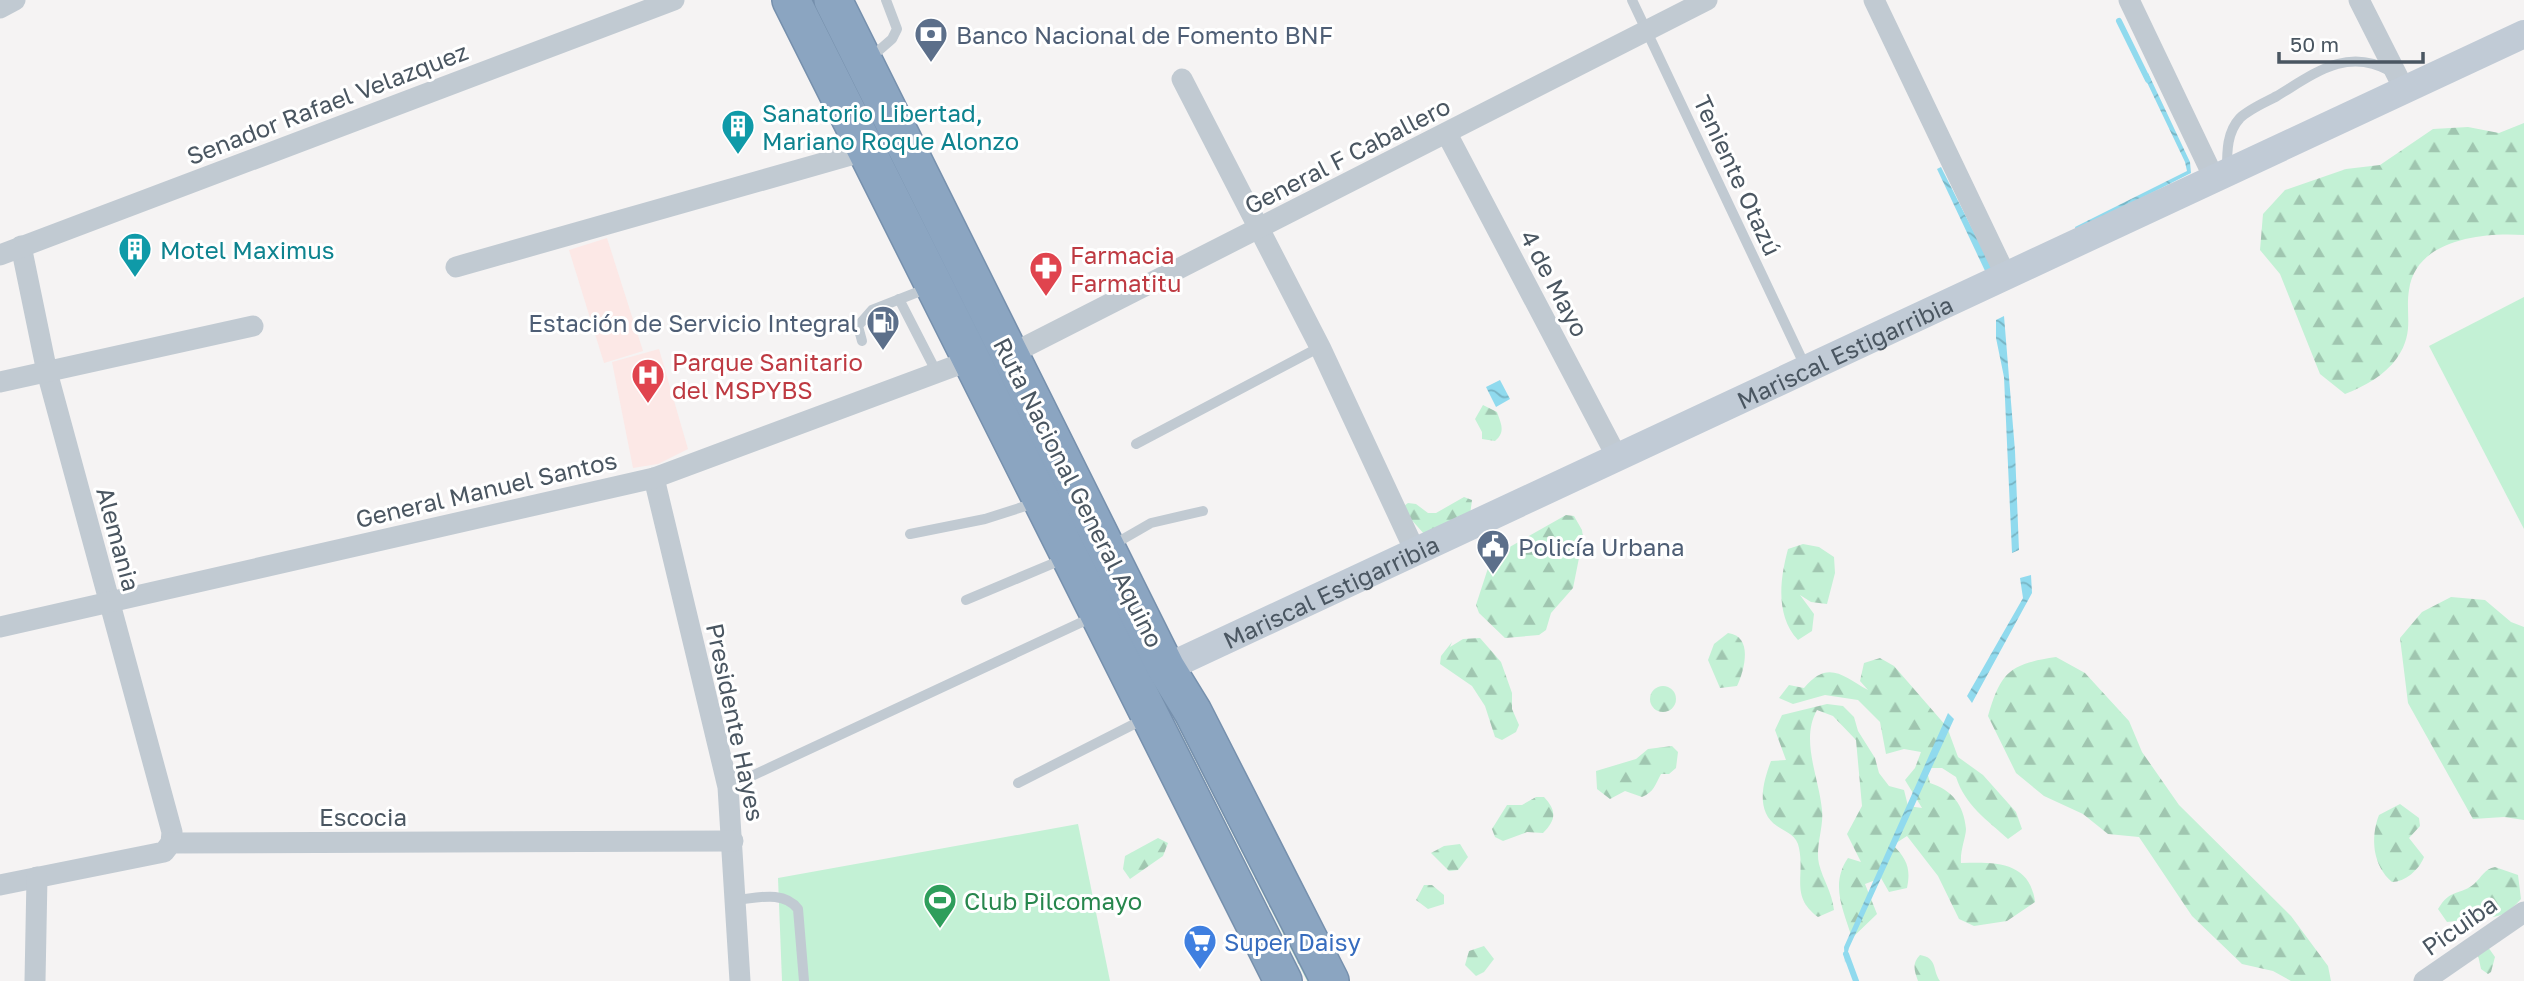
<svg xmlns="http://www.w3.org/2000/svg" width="2524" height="981" viewBox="0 0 2524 981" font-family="'Golos Text',sans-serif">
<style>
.medical{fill:#fce8e6}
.green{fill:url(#green-dots)}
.forest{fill:url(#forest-firs)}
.pitch{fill:#c3f1d5}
.water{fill:url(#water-waves)}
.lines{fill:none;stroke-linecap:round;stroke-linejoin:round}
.stream{stroke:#90daee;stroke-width:6}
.highway-casing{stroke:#7690ad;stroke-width:40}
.lane{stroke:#c1cad2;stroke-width:10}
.street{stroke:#c1cad2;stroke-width:21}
.secondary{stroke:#c1cbd6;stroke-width:28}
.highway{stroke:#8ba5c1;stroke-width:37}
.labels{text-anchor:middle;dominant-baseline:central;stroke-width:6;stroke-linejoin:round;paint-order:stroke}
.service-label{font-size:24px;fill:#4e5e75;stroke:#fff;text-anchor:start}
.street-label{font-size:24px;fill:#4a5661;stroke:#fff}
.culture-label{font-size:24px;fill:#0d838f;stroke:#fff;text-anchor:start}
.health-label{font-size:24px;fill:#be3a42;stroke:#fff;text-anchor:start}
.leisure-label{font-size:24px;fill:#27864d;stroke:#fff;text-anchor:start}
.shop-label{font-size:24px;fill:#366cbe;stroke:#fff;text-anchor:start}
</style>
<defs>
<pattern id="green-dots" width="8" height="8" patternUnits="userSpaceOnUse" patternTransform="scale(1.75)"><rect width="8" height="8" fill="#c3f1d5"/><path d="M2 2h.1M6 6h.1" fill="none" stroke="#a0c6b0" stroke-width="1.8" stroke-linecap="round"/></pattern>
<pattern id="forest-firs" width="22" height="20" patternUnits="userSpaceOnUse" patternTransform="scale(1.75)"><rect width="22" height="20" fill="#c3f1d5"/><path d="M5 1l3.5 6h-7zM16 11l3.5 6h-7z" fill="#a0c6b0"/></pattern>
<pattern id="water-waves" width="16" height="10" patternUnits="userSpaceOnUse" patternTransform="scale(1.75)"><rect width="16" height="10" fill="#90daee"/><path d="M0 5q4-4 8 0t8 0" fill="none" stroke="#78b4c4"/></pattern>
</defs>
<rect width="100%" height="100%" fill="#f5f3f3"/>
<!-- medical -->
<g class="medical">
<path d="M607,238L643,351L604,363L569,250Z"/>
<path d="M659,349L688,449L658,464L633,468L612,362Z"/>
</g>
<!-- green -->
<path class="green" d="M1177,717L1312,981H1307L1174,718Z"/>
<!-- forest -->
<g class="forest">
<path d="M2524,123V235C2483,232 2416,239 2409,290C2405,315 2415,332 2397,358C2384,376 2365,386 2345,394L2320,374L2280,274L2260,250L2263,214L2285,190L2346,169L2380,165L2433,129L2468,127L2499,133Z"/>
<path d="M1483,405L1497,412C1501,424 1506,432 1495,441L1482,439V432L1475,419Z"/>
<path d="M1464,497L1472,500L1470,515L1425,535L1401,508L1408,503L1416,504L1428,513H1436Z"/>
<path d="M1566,515L1574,516L1582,530L1583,538L1573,588L1551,613L1546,630L1539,635L1505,638L1479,613L1476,605L1489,565L1499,553Z"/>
<path d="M1803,544L1819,547L1834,557L1835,573L1827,604L1811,602L1800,595L1814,614L1812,631L1798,640C1775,615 1780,579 1788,549Z"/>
<path d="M2451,597L2485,600L2511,622L2524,627V820L2504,817L2473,819L2408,703L2400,638L2422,612Z"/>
<path d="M1728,633C1753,636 1745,669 1737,686L1720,688L1708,660L1714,644Z"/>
<path d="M1463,639L1480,638L1501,662L1512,693V709L1519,725L1516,732L1502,740L1495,737L1485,706L1472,686L1440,664L1441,656L1452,642L1450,647Z"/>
<path d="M2056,657L2085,673L2129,721L2142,752L2179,805L2291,916L2328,966L2331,981H2291L2273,971L2242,964L2192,916L2139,837L2108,834L2083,814L2044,796L2016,773L1988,716C2001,671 2010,664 2056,657Z"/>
<path d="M1880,658L1894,666L1947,727L1958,757L1983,775L2016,812L2022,829L2008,839C1987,820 1965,805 1956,777L1942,768H1926L1930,783C1952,790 1964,805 1966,829C1966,837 1960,850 1961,863C1995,862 2030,861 2035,902L2007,921L1974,926L1959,919L1938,876L1907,836L1893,845C1907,859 1911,869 1907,888L1889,892L1881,878L1865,884L1877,914L1852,938C1843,909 1830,884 1848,858L1861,862L1847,834L1862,806L1856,740L1833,716L1817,710C1800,740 1819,777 1822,810C1824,827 1815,847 1819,864C1823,880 1832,892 1834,910L1818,917C1790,896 1805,877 1799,848C1797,835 1786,832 1777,826C1755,811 1763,782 1771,761L1786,760L1775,730L1782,715L1827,704L1843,706L1854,717L1858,731L1875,758L1879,773L1889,786L1904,790L1908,806L1922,808L1905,780L1915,768L1921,752L1904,749L1886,754L1880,722L1858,700L1825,695L1793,704L1779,698L1789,685L1804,688C1828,659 1843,676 1868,690L1860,681L1864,663Z"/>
<circle cx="1663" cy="699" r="13"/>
<path d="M1672,746L1678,752L1676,768L1669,774H1661C1655,785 1654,792 1642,797L1625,791L1610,799L1597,789L1596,771L1636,759L1648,749Z"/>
<path d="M1536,797H1544C1557,811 1556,820 1543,833L1527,832L1503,841L1495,837L1492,829L1507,805H1522Z"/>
<path d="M2400,804L2419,818L2420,826L2409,838L2424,857C2419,870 2405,882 2392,882C2373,866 2370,838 2379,815Z"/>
<path d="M1158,838L1168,843L1163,856L1130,879L1123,869L1125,856Z"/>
<path d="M1460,844L1468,857L1458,870L1449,871L1431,853L1444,846Z"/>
<path d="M2495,867L2518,875L2521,899C2505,917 2494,921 2471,913L2456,921L2447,922L2438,909C2450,888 2462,895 2474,884C2482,877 2484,869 2495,867Z"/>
<path d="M1424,885H1432L1444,895V904L1428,909L1416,900Z"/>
<path d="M1484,946L1494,959L1484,972L1476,976L1465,965L1469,951Z"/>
<path d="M2488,947L2495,957L2491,972L2488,974L2481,969L2478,955Z"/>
<path d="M1920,955C1938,958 1932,970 1940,981H1918C1914,970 1912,963 1920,955Z"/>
</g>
<!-- pitch -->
<g class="pitch">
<path d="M2524,297V529L2429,346Z"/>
<path d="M1078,824L1110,981H782L778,878Z"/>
</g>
<!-- water -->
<g class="water">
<path d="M2148,73L2190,162L2191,173L2076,231L2075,227L2187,171L2185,162L2144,76Z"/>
<path d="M1941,167L1993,270L1986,273L1937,169Z"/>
<path d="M2004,316L2015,451L2019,550L2012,553L2004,377L1996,338V320Z"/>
<path d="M1500,380L1510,399L1496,407L1486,387Z"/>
<path d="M2031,575L2032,593L1972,703L1967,696L2023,598L2020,578Z"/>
<path d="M1948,713L1954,719L1849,948L1845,963L1844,947Z"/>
</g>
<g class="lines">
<!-- stream -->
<g class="stream">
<path d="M2119,21L2148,80"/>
<path d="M1846,954L1856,981"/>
</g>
<defs>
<g id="highway">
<path d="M791,0L1283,981"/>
<path d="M833,0L1166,668L1193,712L1330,981"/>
</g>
</defs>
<!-- highway casing -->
<use href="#highway" class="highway-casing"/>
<!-- lane -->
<g class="lane">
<path d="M1632,0L1806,368"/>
<path d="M869,59L892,39L897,29L886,0"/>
<path d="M2227,169C2227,151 2227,132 2240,118C2249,109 2266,102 2277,96C2315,73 2347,47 2390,71"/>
<path d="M899,299L937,373"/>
<path d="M862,341L858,326L872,310L928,288"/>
<path d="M1136,444L1320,347"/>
<path d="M910,534L985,519L1035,503"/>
<path d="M1111,546L1151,523L1203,511"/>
<path d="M966,600L1066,558"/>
<path d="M1018,783L1146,718"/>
<path d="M728,787L1095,616"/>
<path d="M736,900C757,898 784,890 798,909L804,981"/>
</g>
<!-- street -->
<g class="street">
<path d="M1874,0L2006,276"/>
<path d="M2129,0L2214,178"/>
<path d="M2359,0L2405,91"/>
<path d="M0,8L15,0"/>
<path d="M1182,79L1320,347L1415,551"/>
<path d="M1447,134L1617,457"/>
<path d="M21,246L47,372L172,832L171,843"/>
<path d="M0,255L674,0"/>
<path d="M456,267L865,151"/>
<path d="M1009,355L1707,0"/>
<path d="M0,382L253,326"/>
<path d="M654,478L728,787L740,981"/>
<path d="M0,627L654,478L971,360"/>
<path d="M0,885L164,852L171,843L733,841"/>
<path d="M35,981L37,877"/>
<path d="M2424,981L2524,912"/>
</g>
<!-- secondary -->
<path class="secondary" id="s1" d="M1147,665L1166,668L2524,34"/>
<!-- highway -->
<use href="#highway" class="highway"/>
</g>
<!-- icons -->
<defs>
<symbol id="bank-pin" viewBox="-11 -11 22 30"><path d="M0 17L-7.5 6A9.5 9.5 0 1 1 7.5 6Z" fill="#5c6f8a" stroke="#fff"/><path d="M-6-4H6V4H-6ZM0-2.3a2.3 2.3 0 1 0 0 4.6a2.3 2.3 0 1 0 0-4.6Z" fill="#fff"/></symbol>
<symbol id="building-pin" viewBox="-11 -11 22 30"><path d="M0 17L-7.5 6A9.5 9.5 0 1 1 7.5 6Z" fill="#0f9aa8" stroke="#fff"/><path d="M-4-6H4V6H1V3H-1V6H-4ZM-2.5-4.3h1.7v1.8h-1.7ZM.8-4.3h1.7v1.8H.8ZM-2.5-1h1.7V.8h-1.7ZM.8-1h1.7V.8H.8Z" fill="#fff"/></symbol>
<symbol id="pharmacy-pin" viewBox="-11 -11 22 30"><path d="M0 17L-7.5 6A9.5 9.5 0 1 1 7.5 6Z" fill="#e0444e" stroke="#fff"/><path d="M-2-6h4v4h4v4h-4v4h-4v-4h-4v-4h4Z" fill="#fff"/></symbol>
<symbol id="fuel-pin" viewBox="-11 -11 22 30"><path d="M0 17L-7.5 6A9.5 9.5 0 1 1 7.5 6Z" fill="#5c6f8a" stroke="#fff"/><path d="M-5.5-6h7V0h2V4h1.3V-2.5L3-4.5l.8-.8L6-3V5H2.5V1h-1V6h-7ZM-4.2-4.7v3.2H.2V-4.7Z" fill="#fff"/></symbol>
<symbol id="hospital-pin" viewBox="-11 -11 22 30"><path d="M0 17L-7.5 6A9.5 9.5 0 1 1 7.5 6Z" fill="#e0444e" stroke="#fff"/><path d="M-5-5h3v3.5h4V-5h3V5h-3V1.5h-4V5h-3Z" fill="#fff"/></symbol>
<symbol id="civic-pin" viewBox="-11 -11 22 30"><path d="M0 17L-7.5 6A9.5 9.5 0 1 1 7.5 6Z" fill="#5c6f8a" stroke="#fff"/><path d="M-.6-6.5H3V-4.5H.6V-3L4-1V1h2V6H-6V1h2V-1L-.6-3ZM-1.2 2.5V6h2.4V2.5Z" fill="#fff"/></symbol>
<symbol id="stadium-pin" viewBox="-11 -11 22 30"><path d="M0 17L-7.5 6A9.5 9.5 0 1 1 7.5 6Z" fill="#2e9e5b" stroke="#fff"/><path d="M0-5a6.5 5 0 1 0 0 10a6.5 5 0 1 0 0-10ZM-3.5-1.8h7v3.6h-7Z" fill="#fff"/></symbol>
<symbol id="supermarket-pin" viewBox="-11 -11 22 30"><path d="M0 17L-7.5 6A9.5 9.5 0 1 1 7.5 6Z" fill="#3f7fe0" stroke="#fff"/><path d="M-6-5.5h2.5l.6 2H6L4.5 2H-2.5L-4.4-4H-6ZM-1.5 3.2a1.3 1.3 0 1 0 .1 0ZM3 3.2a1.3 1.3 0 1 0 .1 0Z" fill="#fff"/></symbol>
</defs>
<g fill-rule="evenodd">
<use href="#bank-pin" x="912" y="15" width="38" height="52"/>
<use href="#building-pin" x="719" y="107" width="38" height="52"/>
<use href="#building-pin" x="116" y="230" width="38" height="52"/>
<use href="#pharmacy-pin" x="1027" y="249" width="38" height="52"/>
<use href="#fuel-pin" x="864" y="303" width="38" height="52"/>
<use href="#hospital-pin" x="629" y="356" width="38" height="52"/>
<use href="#civic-pin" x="1474" y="527" width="38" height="52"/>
<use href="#stadium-pin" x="921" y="881" width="38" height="52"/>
<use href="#supermarket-pin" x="1181" y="922" width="38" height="52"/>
</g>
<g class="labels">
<!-- service labels -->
<g class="service-label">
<text x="956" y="34">Banco Nacional de Fomento BNF</text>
<text x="858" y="322" text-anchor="end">Estación de Servicio Integral</text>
<text x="1518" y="546">Policía Urbana</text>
</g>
<!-- street labels -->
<g class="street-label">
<text transform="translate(327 103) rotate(-21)">Senador Rafael Velazquez</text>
<text transform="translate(1347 155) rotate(-27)">General F Caballero</text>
<text transform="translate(1738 175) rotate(65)">Teniente Otazú</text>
<text transform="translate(1555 283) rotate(62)">4 de Mayo</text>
<text stroke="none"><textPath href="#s1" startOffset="768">Mariscal Estigarribia</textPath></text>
<text transform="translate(486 489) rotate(-13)">General Manuel Santos</text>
<text transform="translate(1079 492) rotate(63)">Ruta Nacional General Aquino</text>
<text transform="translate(119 539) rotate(75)">Alemania</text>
<text stroke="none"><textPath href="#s1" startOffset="201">Mariscal Estigarribia</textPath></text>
<text transform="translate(736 722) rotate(78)">Presidente Hayes</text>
<text x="363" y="816">Escocia</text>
<text transform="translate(2459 925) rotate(-35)">Picuiba</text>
</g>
<!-- culture labels -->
<g class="culture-label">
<text x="762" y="112">Sanatorio Libertad,<tspan x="762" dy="28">Mariano Roque Alonzo</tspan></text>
<text x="160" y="249">Motel Maximus</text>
</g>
<!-- health labels -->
<g class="health-label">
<text x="1070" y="254">Farmacia<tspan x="1070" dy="28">Farmatitu</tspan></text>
<text x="672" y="361">Parque Sanitario<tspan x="672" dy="28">del MSPYBS</tspan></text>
</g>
<!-- leisure labels -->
<g class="leisure-label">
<text x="964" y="900">Club Pilcomayo</text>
</g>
<!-- shop labels -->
<g class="shop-label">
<text x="1224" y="941">Super Daisy</text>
</g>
</g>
<!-- scale -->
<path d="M2279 52v10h144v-10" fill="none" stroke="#4a5661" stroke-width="3.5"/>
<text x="2290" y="52" font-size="21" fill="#4a5661" stroke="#ffffff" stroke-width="5" paint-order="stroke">50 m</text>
</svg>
